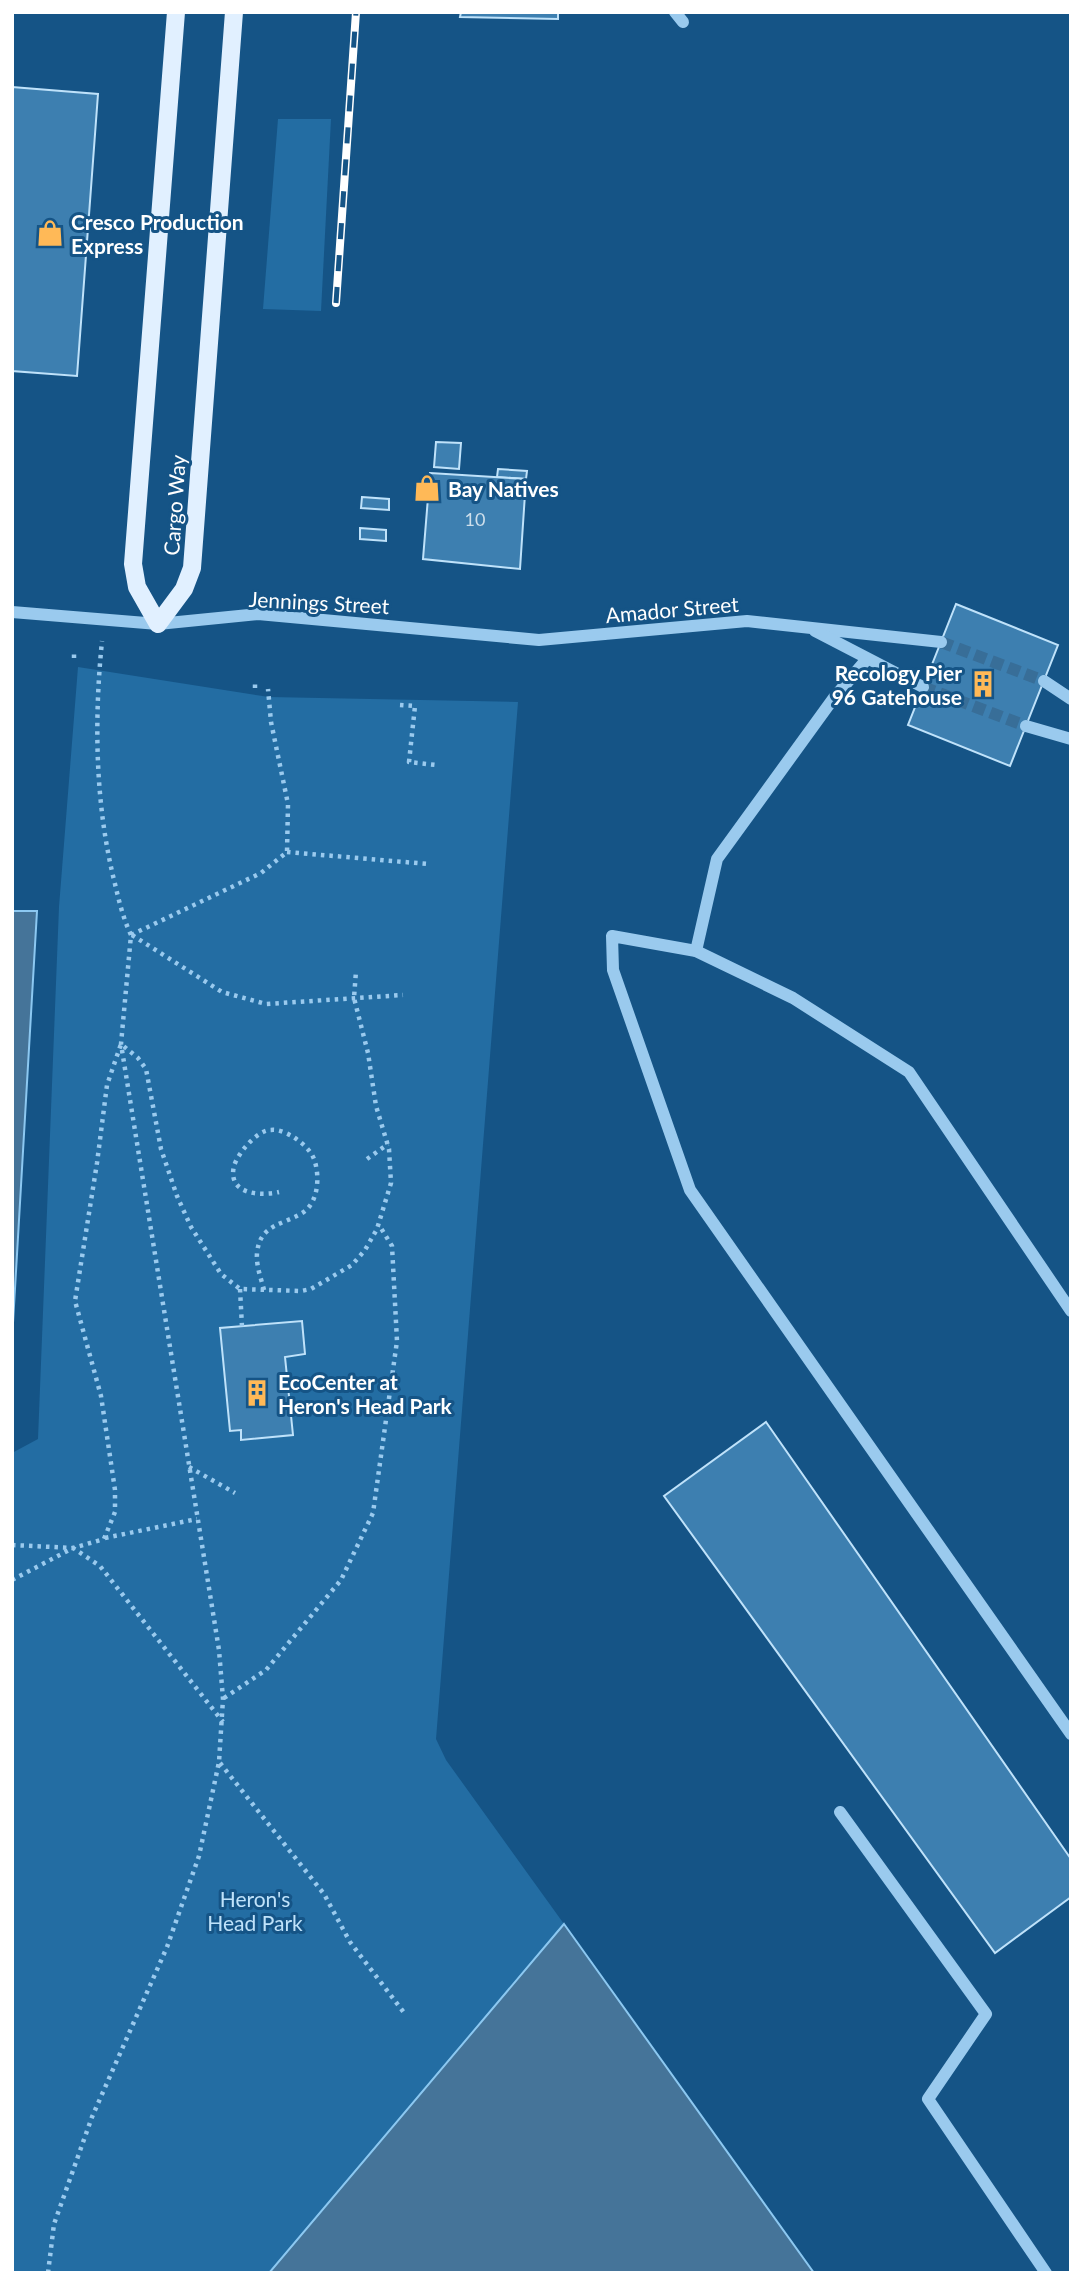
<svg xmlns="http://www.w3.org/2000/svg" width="1083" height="2285" viewBox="0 0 1083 2285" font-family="Lato,sans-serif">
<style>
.green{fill:#236da3}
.water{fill:#457499;stroke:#8cc8f1;stroke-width:2}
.building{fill:#3d7fb0;stroke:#bfe2fa;stroke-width:2}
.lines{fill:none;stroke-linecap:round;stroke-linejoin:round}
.minor-tunnel{stroke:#386e98;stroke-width:12;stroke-dasharray:12 6;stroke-linecap:butt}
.path{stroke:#9acaee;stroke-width:4.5;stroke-dasharray:3.5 5;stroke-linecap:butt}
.minor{stroke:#9acaee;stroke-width:12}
.major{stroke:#e1f0ff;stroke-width:18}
.rail-casing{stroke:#fff;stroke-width:8}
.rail{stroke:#155486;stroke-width:5;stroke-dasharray:16;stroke-linecap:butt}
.labels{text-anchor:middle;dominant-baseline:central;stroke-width:6;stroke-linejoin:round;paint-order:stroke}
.number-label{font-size:18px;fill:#cedfeb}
.poi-label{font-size:21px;font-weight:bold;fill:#fff;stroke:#155486;text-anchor:start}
.street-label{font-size:21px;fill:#fff;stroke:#155486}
.park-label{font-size:21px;fill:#bfe2fa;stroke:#155486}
</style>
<rect width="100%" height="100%" fill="#155486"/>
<!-- green -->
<g class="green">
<path d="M278,119H331L321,311L263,309Z"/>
<path d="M78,667L269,697L518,702L436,1739L446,1760L564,1924L269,2273H12V1453L38,1439L59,907Z"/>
</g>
<!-- water -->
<g class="water">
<path d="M12,911H37L12,1340Z"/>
<path d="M564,1924L814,2273H269Z"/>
</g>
<!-- building -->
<g class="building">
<path d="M461,12H558V19L460,17Z"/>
<path d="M12,87L98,94L77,376L12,371Z"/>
<path d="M436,442L461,443L459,469L434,467Z"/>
<path d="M498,469L527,471L526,479L497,477Z"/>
<path d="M430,473L526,479L520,569L423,559Z"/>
<path d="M362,497L389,499V510L361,508Z"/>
<path d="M360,528L386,530V541L360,539Z"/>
<path d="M956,604L1058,645L1010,766L908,725Z"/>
<path d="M302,1321L305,1354L285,1357L293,1435L241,1440V1430L230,1431L220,1328Z"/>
<path d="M766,1422L1071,1859V1897L995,1953L664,1496Z"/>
</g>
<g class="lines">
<!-- minor-tunnel -->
<g class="minor-tunnel">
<path d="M941,642L1044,681"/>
<path d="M923,687L1026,726"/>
</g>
<!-- path -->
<g class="path">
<path d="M74,658V650"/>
<path d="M255,688V681"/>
<path d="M400,705L415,706L409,762L436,765"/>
<path d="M287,852L428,864"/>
<path d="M131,935L261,873L287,852L288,804L271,722L268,689"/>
<path d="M132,935L222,992L266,1004L403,995"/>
<path d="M367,1159L388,1144"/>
<path d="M240,1289L242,1327"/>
<path d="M264,1290C261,1278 256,1266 257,1253C260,1224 283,1225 302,1213C319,1203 320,1175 314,1159C310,1149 301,1142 292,1136C286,1133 278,1129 271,1130C257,1130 238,1153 234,1166C227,1195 261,1196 279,1192"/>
<path d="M189,1467L235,1493"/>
<path d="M105,1538L197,1519"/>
<path d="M12,1545L73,1548L104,1539L115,1512V1490L101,1396L75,1301L97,1163L107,1085L121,1044L138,1058L146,1069L161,1149L177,1196L191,1227L221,1274L240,1289L301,1291L311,1289L352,1265L365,1250L377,1229L391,1183L389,1149L376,1106L368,1053L354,998L356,971"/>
<path d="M12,1580L73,1548L100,1566L223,1722"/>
<path d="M224,1698L266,1670L341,1580L373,1513L397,1341L392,1246L379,1225"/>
<path d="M220,1763L324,1894L350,1942L405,2014"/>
<path d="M48,2273L54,2224L92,2117L167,1947L199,1856L219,1762L223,1699L219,1650L121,1044L131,935C123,918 119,901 115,884C95,805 94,721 102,641"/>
</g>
<!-- minor -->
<g class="minor">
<path d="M675,12L683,22"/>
<path d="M12,612L158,624L258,614L539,640L747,621L941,642"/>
<path d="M815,631L923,687"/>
<path d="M1044,681L1071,699"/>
<path d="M1026,726L1071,739"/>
<path d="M696,951L717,859L833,699L867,659"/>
<path d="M1071,1311L909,1072L793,998L696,951L612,936L613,970L690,1190L1071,1734"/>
<path d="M840,1812L986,2014L928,2099L1046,2273"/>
</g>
<!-- major -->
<path class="major" d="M176,12L133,564L137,587L158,624L184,589L192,568L234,12"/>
<defs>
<path id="rail" d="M336,303L356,12"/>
</defs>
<!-- rail casing -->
<use href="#rail" class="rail-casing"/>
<!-- rail -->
<use href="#rail" class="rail"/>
</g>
<!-- icons -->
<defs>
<symbol id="shop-bare" viewBox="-9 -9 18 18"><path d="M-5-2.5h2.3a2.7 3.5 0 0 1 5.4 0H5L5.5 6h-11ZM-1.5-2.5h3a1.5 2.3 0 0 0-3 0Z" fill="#ffb957" stroke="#155486" stroke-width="2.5" paint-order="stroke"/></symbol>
<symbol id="building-bare" viewBox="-9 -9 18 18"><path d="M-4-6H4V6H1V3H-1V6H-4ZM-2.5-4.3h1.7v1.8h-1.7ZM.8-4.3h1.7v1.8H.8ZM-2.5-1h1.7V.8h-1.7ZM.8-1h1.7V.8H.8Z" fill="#ffb957" stroke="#155486" stroke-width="2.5" paint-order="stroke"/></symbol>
</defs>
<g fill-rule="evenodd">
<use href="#shop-bare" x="31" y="214" width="38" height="38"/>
<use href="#shop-bare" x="408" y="469" width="38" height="38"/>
<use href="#building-bare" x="964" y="665" width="38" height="38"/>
<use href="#building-bare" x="238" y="1374" width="38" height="38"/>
</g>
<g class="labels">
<!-- number labels -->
<g class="number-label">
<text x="475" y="519">10</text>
</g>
<!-- poi labels -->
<g class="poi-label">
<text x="71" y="221">Cresco Production<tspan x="71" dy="24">Express</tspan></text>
<text x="448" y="488">Bay Natives</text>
<text x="962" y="672" text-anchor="end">Recology Pier<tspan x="962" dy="24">96 Gatehouse</tspan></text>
<text x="278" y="1381">EcoCenter at<tspan x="278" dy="24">Heron's Head Park</tspan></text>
</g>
<!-- street labels -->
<g class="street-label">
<text transform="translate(174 505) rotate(-86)">Cargo Way</text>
<text transform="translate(319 602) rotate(3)">Jennings Street</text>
<text transform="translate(672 609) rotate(-5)">Amador Street</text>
</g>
<!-- park labels -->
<g class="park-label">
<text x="255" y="1898">Heron's<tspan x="255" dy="24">Head Park</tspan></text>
</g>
</g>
<!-- border -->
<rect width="1083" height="2285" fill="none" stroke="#ffffff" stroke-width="28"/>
</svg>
